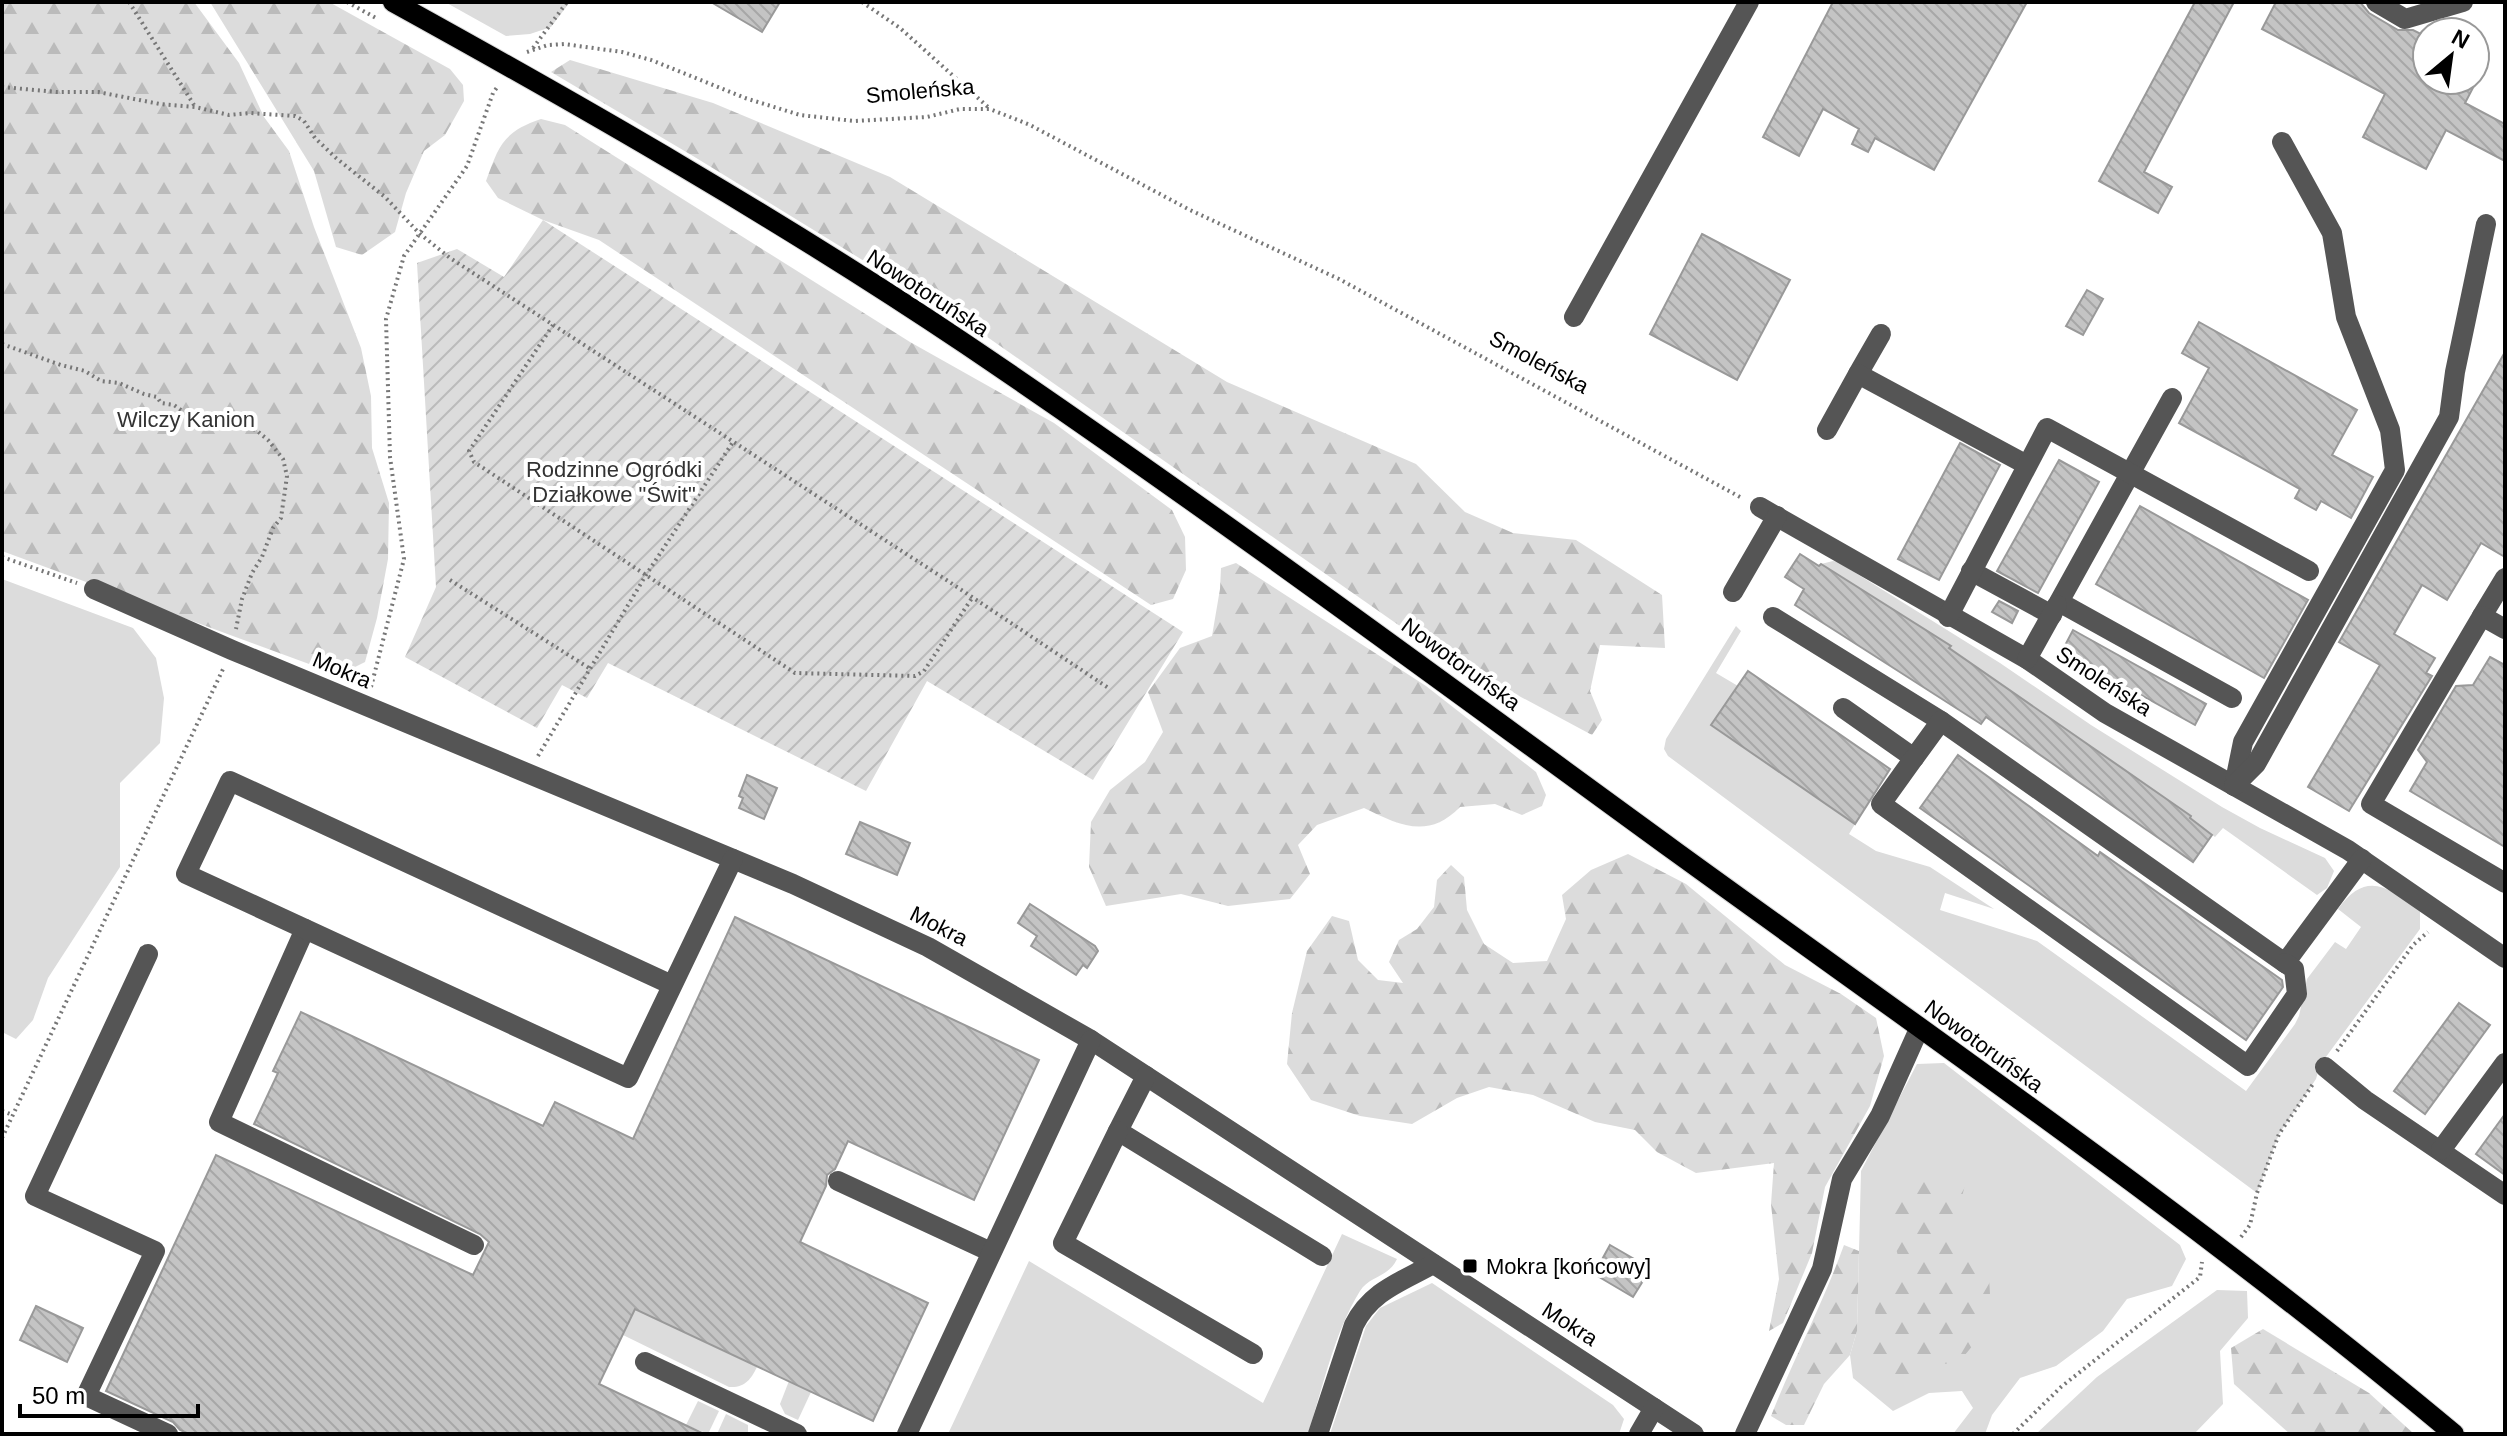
<svg xmlns="http://www.w3.org/2000/svg" width="2507" height="1436" viewBox="0 0 2507 1436" font-family="Helvetica,sans-serif">
<style>
.grass{fill:#dcdcdc}
.forest{fill:url(#forest-firs)}
.garden{fill:url(#garden-furrows)}
.building{fill:url(#building-back-hatch);stroke:#999;stroke-width:2}
.lines{fill:none;stroke-linecap:round;stroke-linejoin:round}
.major-casing{stroke:#dbdbdb;stroke-width:22}
.path{stroke:#777;stroke-width:4;stroke-dasharray:2 4;stroke-linecap:butt}
.minor{stroke:#555;stroke-width:20}
.major{stroke:#000;stroke-width:20}
.poi-dot{fill:#000;stroke:#fff;stroke-width:3}
.labels{text-anchor:middle;dominant-baseline:central;stroke-width:8;stroke-linejoin:round;paint-order:stroke}
.street-label{font-size:22px;fill:#000;stroke:#fff}
.park-label{font-size:22px;fill:#333;stroke:#fff}
.poi-label{font-size:22px;fill:#000;stroke:#fff;text-anchor:start}
</style>
<defs>
<pattern id="forest-firs" width="22" height="20" patternUnits="userSpaceOnUse" patternTransform="scale(2)"><rect width="22" height="20" fill="#dcdcdc"/><path d="M5 1l3.5 6h-7zM16 11l3.5 6h-7z" fill="#bbb"/></pattern>
<pattern id="garden-furrows" width="10" height="10" patternUnits="userSpaceOnUse" patternTransform="scale(2)"><rect width="10" height="10" fill="#dcdcdc"/><path d="M-1 1l2-2M0 10L10 0M9 11l2-2" fill="none" stroke="#bbb"/></pattern>
<pattern id="building-back-hatch" width="6" height="6" patternUnits="userSpaceOnUse" patternTransform="scale(2)"><rect width="6" height="6" fill="#c4c4c4"/><path d="M-1 5l2 2M0 0l6 6M5-1l2 2" fill="none" stroke="#a7a7a7"/></pattern>
</defs>
<rect width="100%" height="100%" fill="#fff"/>
<!-- grass -->
<g class="grass">
<path d="M445,2H570L551,27L530,34L506,36Z"/>
<path d="M1833,561L1838,562L2000,663L2091,725L2222,807L2260,828L2325,858L2334,871L2327,888L2317,895L2223,828L2215,837L2190,818L2191,816L1949,648L1950,646L1821,564Z"/>
<path d="M2,579L133,628L156,658L164,698L160,743L120,783V867L48,978L33,1020L16,1039L2,1032Z"/>
<path d="M1736,626L1741,631L1716,673L1738,686L1712,725L1855,824L1849,834L1876,851L1930,867L1994,909L1945,893L1940,910L2037,941L2246,1091L2295,1024L2299,1016L2307,979L2335,942L2346,949L2361,927L2338,909C2366,870 2388,887 2420,910V929L2320,1065L2316,1079L2279,1134L2257,1193L1668,756L1664,749L1666,739Z"/>
<path d="M1944,1063L2180,1245L2186,1259L2172,1286L2127,1299L2103,1331L2056,1366L2020,1378L1992,1415L1985,1434H1953L1973,1408L1962,1391L1929,1393L1893,1411L1853,1378L1850,1355L1857,1331L1861,1171L1917,1064Z"/>
<path d="M1342,1234L1397,1259C1388,1278 1369,1276 1360,1291C1334,1333 1323,1387 1308,1434H948L1029,1261L1263,1403Z"/>
<path d="M1432,1283L1613,1405L1624,1419L1619,1434H1330L1366,1326L1380,1308Z"/>
<path d="M2217,1290L2247,1291L2248,1318L2220,1351L2223,1404L2194,1434H2036L2097,1377Z"/>
<path d="M635,1309L757,1367C751,1379 745,1388 729,1387L623,1335Z"/>
<path d="M789,1381L811,1392L798,1420L785,1414L780,1404Z"/>
<path d="M698,1401L719,1411L708,1434L686,1425Z"/>
<path d="M726,1414L748,1425V1434H717Z"/>
</g>
<!-- forest -->
<g class="forest">
<path d="M2,2H194L239,63L264,117L289,151L314,227L361,348L371,396L372,448L389,503L388,559L377,618L365,662L339,675L2,551Z"/>
<path d="M210,2H329L450,69L463,85L464,101L445,135L424,151L406,193L395,232L362,255L336,247L314,171Z"/>
<path d="M570,60L713,103L890,177L1227,382L1416,464L1465,512L1513,533L1576,540L1662,595L1665,648L1600,645L1590,691L1602,720L1592,735L1437,652L983,334L693,156L551,72Z"/>
<path d="M541,119L565,125L910,342L1054,423L1172,510L1185,537L1186,570L1173,599L1151,605L599,240L543,220L498,198L486,181C499,145 503,132 541,119Z"/>
<path d="M1236,563L1426,686L1536,772L1546,795L1542,806L1522,815L1495,804L1460,807C1428,840 1399,825 1364,808L1317,825L1298,845L1310,874L1290,899L1228,906L1181,894L1106,906L1089,867L1091,822L1110,790L1145,762L1163,732L1148,692L1180,648L1212,636L1220,589L1221,568Z"/>
<path d="M1628,854L1686,884L1785,965L1841,994L1876,1018L1884,1056L1870,1106L1825,1187L1812,1253L1783,1323L1769,1331L1779,1279L1771,1204L1774,1163L1696,1173L1657,1152L1635,1130L1595,1122L1533,1095L1489,1087L1457,1098L1412,1124L1360,1116L1311,1100L1287,1064L1292,1013L1307,951L1332,916L1349,921L1358,960L1378,980L1403,983L1389,962L1399,940L1417,929L1434,907L1437,880L1451,865L1464,877L1467,910L1484,944L1513,963L1547,961L1566,919L1562,895L1591,870Z"/>
<path d="M1934,1174L1955,1176L1965,1185L1958,1212L1957,1237L1972,1255L1988,1269C1993,1317 1991,1324 1960,1361L1929,1367L1895,1385L1878,1377L1871,1357L1877,1295L1902,1269L1893,1239L1890,1194L1909,1176Z"/>
<path d="M1844,1245L1859,1251L1857,1331L1850,1355L1824,1384L1804,1425H1786L1771,1416C1794,1358 1823,1303 1844,1245Z"/>
<path d="M2263,1329L2369,1393L2414,1434H2290L2234,1384L2231,1348Z"/>
</g>
<!-- garden -->
<path class="garden" d="M543,220L1183,632L1093,780L927,681L866,791L608,663L587,698L562,685L537,728L405,657L436,587L417,263L457,249L504,277Z"/>
<!-- building -->
<g class="building">
<path d="M711,2H780L762,32Z"/>
<path d="M1833,2H2027L1934,170L1875,138L1868,152L1852,144L1859,129L1823,109L1799,156L1763,137Z"/>
<path d="M2195,2H2234L2144,172L2172,187L2158,213L2099,181Z"/>
<path d="M2276,2H2360L2369,13L2398,30H2413L2427,37V80H2477L2465,103L2505,124V161L2446,130L2426,169L2363,137L2385,94L2262,29Z"/>
<path d="M1702,234L1790,280L1737,380L1650,334Z"/>
<path d="M2087,290L2103,299L2083,335L2066,326Z"/>
<path d="M2199,322L2357,410L2332,455L2373,477L2351,518L2321,501L2316,510L2295,498L2300,489L2179,423L2209,368L2182,353Z"/>
<path d="M2505,352V557L2481,543L2447,600L2422,585L2394,634L2435,658L2426,673L2432,676L2349,811L2308,787L2380,665L2339,642Z"/>
<path d="M1960,443L2000,465L1939,580L1898,559Z"/>
<path d="M2059,460L2099,482L2038,593L1997,571Z"/>
<path d="M2140,506L2308,600L2264,678L2096,584Z"/>
<path d="M1800,554L1819,566L1821,564L1951,646L1949,648L2191,816L2190,818L2212,835L2193,862L1986,717L1981,724L1795,605L1804,589L1785,577Z"/>
<path d="M1999,601L2018,611L2012,623L1992,612Z"/>
<path d="M2073,630L2206,704L2195,725L2062,651Z"/>
<path d="M2490,657L2505,665V847L2410,791L2427,762L2418,750L2456,686L2473,685Z"/>
<path d="M1748,671L1890,769L1855,824L1711,725Z"/>
<path d="M1958,755L2098,856L2100,852L2282,980L2283,987L2246,1040L1920,808Z"/>
<path d="M747,775L777,788L764,819L739,808L743,798L739,796Z"/>
<path d="M860,822L910,843L897,875L846,854Z"/>
<path d="M1030,904L1095,946L1098,951L1087,968L1083,965L1076,975L1031,946L1037,936L1018,923Z"/>
<path d="M735,917L1039,1060L974,1200L848,1141L835,1169L827,1175L826,1186L800,1242L928,1303L873,1421L635,1309L599,1384L704,1434H189L180,1430L173,1422L106,1391L216,1155L473,1275L489,1242L480,1234L254,1124L278,1073L273,1071L301,1012L543,1126L555,1102L633,1139Z"/>
<path d="M2459,1003L2490,1025L2425,1114L2394,1091Z"/>
<path d="M2505,1114V1175L2476,1154Z"/>
<path d="M1610,1245L1636,1260L1628,1273L1643,1281L1633,1297L1594,1274Z"/>
<path d="M36,1306L83,1328L67,1362L20,1340Z"/>
</g>
<g class="lines">
<defs>
<path id="major" d="M393,2C587,109 784,222 967,345C1208,508 1441,681 1676,852C1938,1042 2205,1226 2454,1434"/>
</defs>
<!-- major casing -->
<use href="#major" class="major-casing"/>
<!-- path -->
<g class="path">
<path d="M129,2L194,105"/>
<path d="M347,2L376,18"/>
<path d="M862,2L900,28L988,107"/>
<path d="M533,48L567,2"/>
<path d="M527,52L548,45L564,44L622,52L651,60L745,98L800,115L854,121L927,117L960,109H990L1030,125L1190,210L1339,279L1740,497"/>
<path d="M2,87L57,92H98L160,104L195,107L229,115L250,113L295,116L304,121L315,138L336,158L385,197L420,234L450,258L948,581L1110,689"/>
<path d="M553,325L469,451L474,462L795,673L915,676L924,671L972,598"/>
<path d="M2,344L61,365L85,371L101,381L119,383L144,394L157,397L161,403L174,405L188,415L208,419L218,418L256,430L268,440L283,459L287,476L281,518L273,528L262,557L252,573L242,599L236,629"/>
<path d="M2,557L77,583"/>
<path d="M450,580L589,668"/>
<path d="M371,687L404,559L390,457L386,319L404,256L467,166L493,93L498,86"/>
<path d="M538,756L646,575L733,442"/>
<path d="M2337,1051L2413,945L2428,932"/>
<path d="M2,1111L13,1115"/>
<path d="M2,1138L224,667"/>
<path d="M2241,1237L2250,1225L2257,1193L2279,1134L2313,1084"/>
<path d="M2013,1434L2061,1387L2200,1277L2202,1262"/>
</g>
<!-- minor -->
<g class="minor">
<path d="M2376,2L2405,19L2463,2"/>
<path d="M1574,317L1749,2"/>
<path d="M1858,374L1881,334"/>
<path d="M2172,398L2059,602L2232,698"/>
<path d="M1827,430L1858,374L2027,465"/>
<path d="M1760,507L2027,659L2105,713L2348,850L2505,958"/>
<path d="M1971,571L2052,615"/>
<path d="M94,589L232,650L793,884L928,947L1091,1040L1694,1434"/>
<path d="M1733,592L1777,516"/>
<path d="M2482,616L2505,578"/>
<path d="M1773,617L1941,721L2285,963L2362,859"/>
<path d="M1948,617L2047,428L2309,571"/>
<path d="M2505,629L2482,616L2371,804L2505,883"/>
<path d="M2027,659L2057,605"/>
<path d="M1843,708L1914,758L1941,721"/>
<path d="M1914,758L1881,804L2248,1066L2297,994L2294,969L2285,963"/>
<path d="M2234,786L2243,742L2395,470L2390,430L2346,317L2332,233L2282,142"/>
<path d="M2234,786L2256,764L2449,417L2455,372L2486,224"/>
<path d="M305,929L219,1122L474,1245"/>
<path d="M148,954L35,1196L155,1251L86,1396L168,1434"/>
<path d="M672,985L230,781L186,874L628,1078L733,859"/>
<path d="M2325,1067L2365,1100L2505,1195"/>
<path d="M1146,1076L1118,1131L1322,1256"/>
<path d="M1118,1131L1063,1243L1253,1354"/>
<path d="M2441,1150L2505,1063"/>
<path d="M838,1181L991,1252"/>
<path d="M645,1362L797,1434"/>
<path d="M907,1434L1091,1040"/>
<path d="M1318,1434L1354,1325C1371,1291 1401,1282 1433,1264"/>
<path d="M1639,1434L1654,1408"/>
<path d="M1745,1434L1822,1269L1842,1179L1880,1116L1919,1029"/>
</g>
<!-- major -->
<use href="#major" class="major"/>
</g>
<!-- markers -->
<rect class="poi-dot" x="1462" y="1258" width="16" height="16" rx="4"/>
<g class="labels">
<!-- street labels -->
<g class="street-label">
<text transform="translate(920 91) rotate(-5)">Smoleńska</text>
<text transform="translate(928 293) rotate(33)">Nowotoruńska</text>
<text transform="translate(1539 362) rotate(28)">Smoleńska</text>
<text transform="translate(1461 664) rotate(36)">Nowotoruńska</text>
<text transform="translate(342 670) rotate(23)">Mokra</text>
<text transform="translate(2104 681) rotate(33)">Smoleńska</text>
<text transform="translate(939 926) rotate(27)">Mokra</text>
<text transform="translate(1984 1046) rotate(36)">Nowotoruńska</text>
<text transform="translate(1570 1324) rotate(33)">Mokra</text>
</g>
<!-- park labels -->
<g class="park-label">
<text x="186" y="419">Wilczy Kanion</text>
<text x="614" y="469">Rodzinne Ogródki<tspan x="614" dy="25">Działkowe "Świt"</tspan></text>
</g>
<!-- poi labels -->
<g class="poi-label">
<text x="1486" y="1266">Mokra [końcowy]</text>
</g>
</g>
<!-- border -->
<rect width="2507" height="1436" fill="none" stroke="#000000" stroke-width="8"/>
<!-- north arrow -->
<g transform="translate(2451 56) rotate(29)"><circle r="38" fill="#ffffff" stroke="#999999" stroke-width="2"/>
<path d="M0-6L14 30L0 20L-14 30Z" fill="#000000"/>
<text y="-12" font-size="22" font-weight="bold" text-anchor="middle" fill="#000000">N</text>
</g>
<!-- scale -->
<path d="M20 1404v12h178v-12" fill="none" stroke="#000000" stroke-width="4"/>
<text x="32" y="1404" font-size="24" fill="#000000" stroke="#ffffff" stroke-width="6" paint-order="stroke">50 m</text>
</svg>
